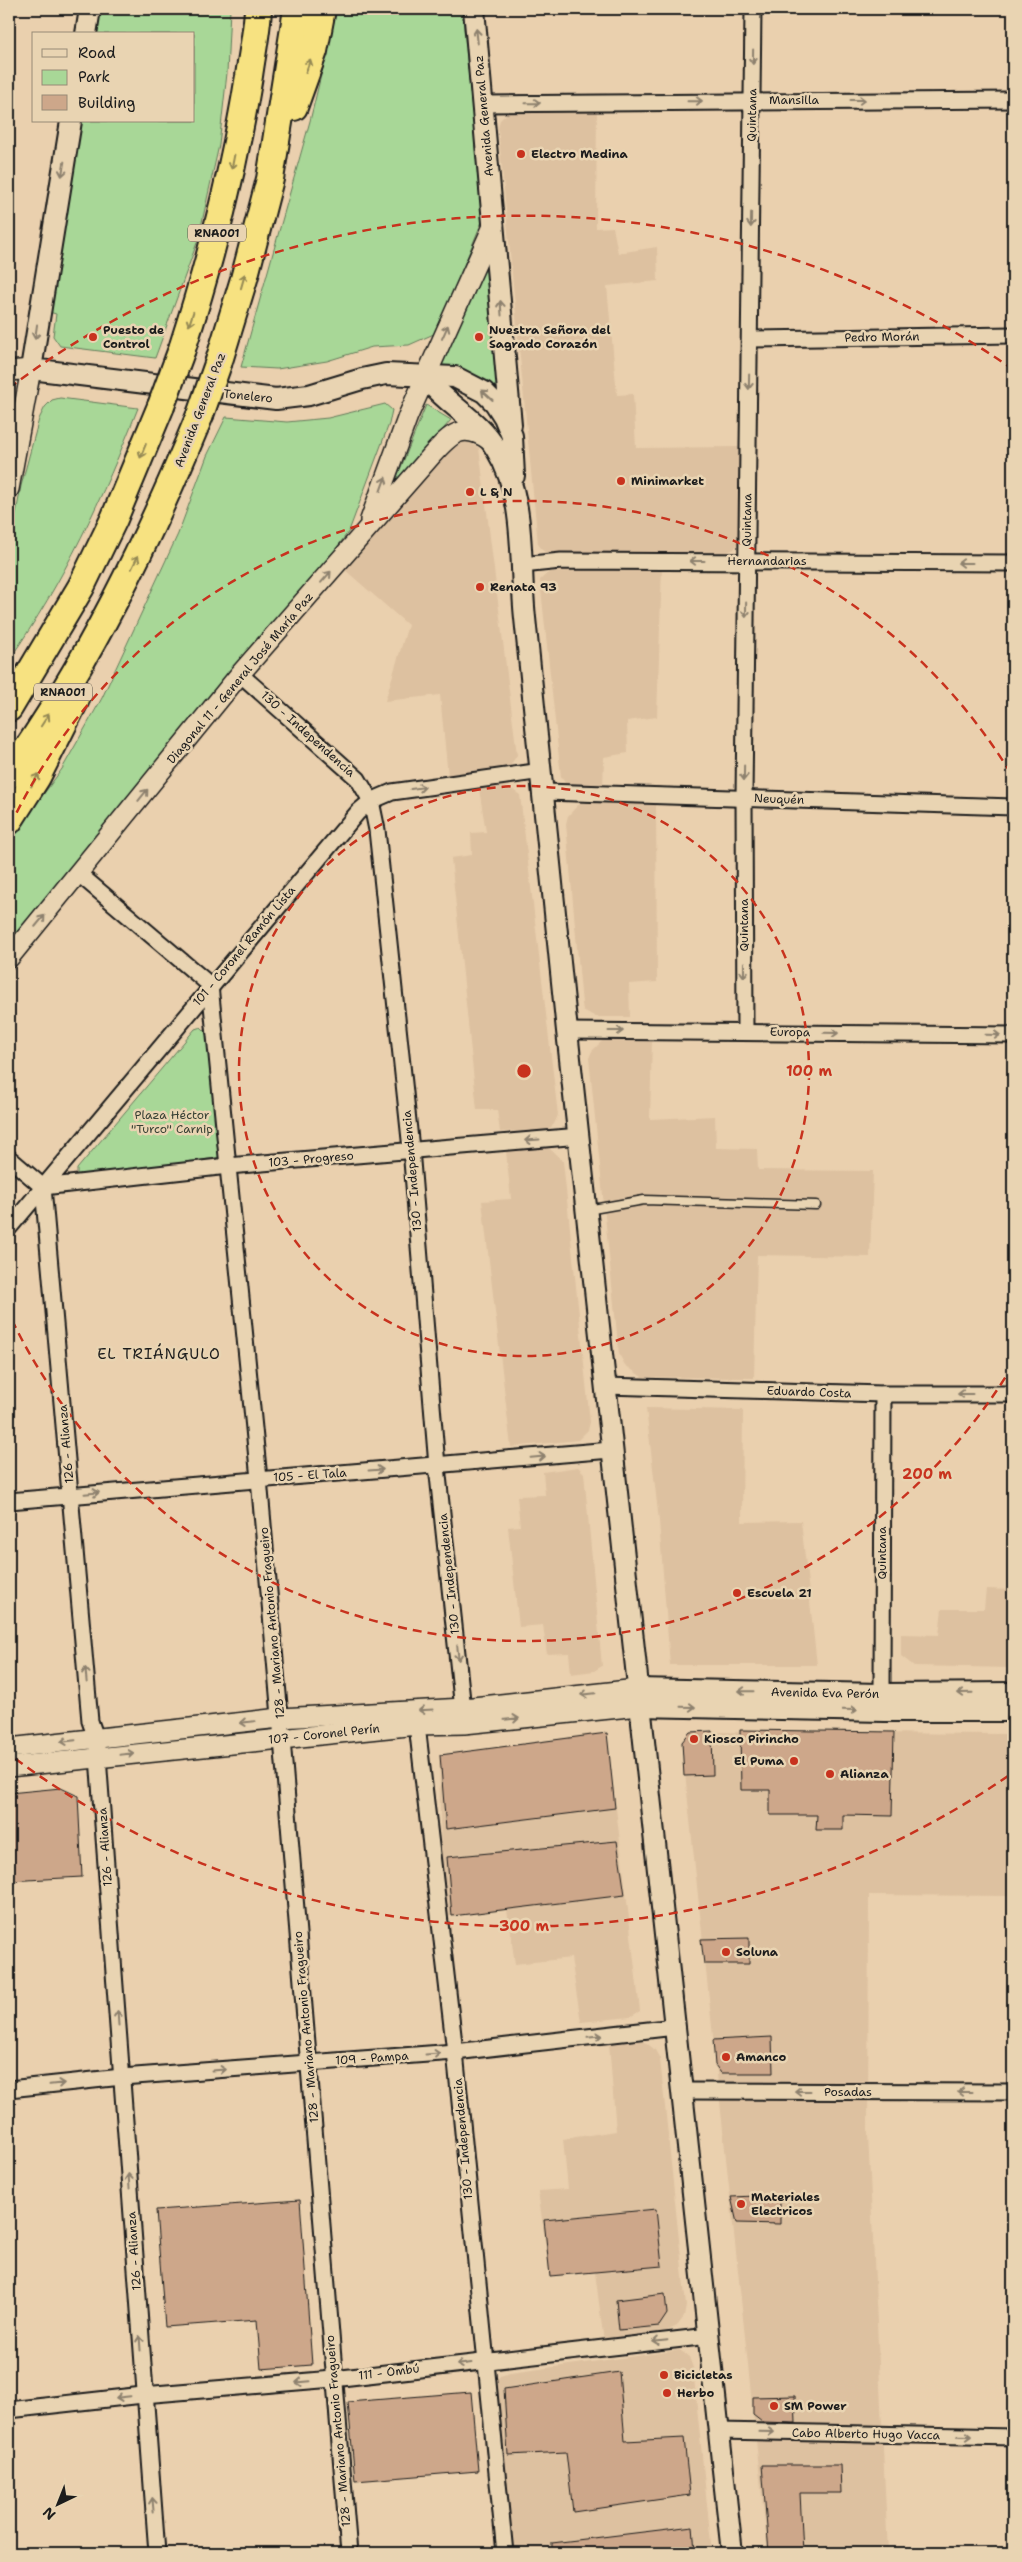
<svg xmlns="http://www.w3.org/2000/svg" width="1022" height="2562" viewBox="0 0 1022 2562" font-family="'Shantell Sans',sans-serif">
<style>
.built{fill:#ddc1a0}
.green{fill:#a8d797;stroke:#627a5a}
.building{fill:#cda78a;stroke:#1c1c1c}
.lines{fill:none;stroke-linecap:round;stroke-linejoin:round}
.service-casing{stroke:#1c1c1c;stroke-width:11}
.minor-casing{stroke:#1c1c1c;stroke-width:19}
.tertiary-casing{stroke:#1c1c1c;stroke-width:22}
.secondary-casing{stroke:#1c1c1c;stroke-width:24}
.motorway-casing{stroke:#1c1c1c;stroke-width:30}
.service{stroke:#e9d4b2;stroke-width:8}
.minor{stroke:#e9d4b2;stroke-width:15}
.tertiary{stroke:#e9d4b2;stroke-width:19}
.secondary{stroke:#e9d4b2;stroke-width:20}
.motorway{stroke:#f7e281;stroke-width:26}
.motorway-bridge-casing{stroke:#1c1c1c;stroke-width:30;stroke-linecap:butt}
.motorway-bridge{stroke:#f7e281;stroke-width:26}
.oneway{stroke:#8d816e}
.oneway2{stroke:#948954}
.ring{fill:none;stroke:#c8321e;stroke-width:2.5;stroke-dasharray:9 6}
.poi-dot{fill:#c8321e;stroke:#e9d4b2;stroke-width:2}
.labels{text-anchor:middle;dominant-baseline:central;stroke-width:5;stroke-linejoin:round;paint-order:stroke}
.shield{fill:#e9d4b2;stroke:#5a5349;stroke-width:1}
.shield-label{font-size:11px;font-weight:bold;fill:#1c1c1c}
.street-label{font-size:12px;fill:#1c1c1c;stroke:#e9d4b2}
.poi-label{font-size:12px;font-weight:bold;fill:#1c1c1c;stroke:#e9d4b2;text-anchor:start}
.park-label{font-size:12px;fill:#384135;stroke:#e9d4b2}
.quarter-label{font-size:15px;letter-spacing:1px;fill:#1c1c1c;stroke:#e9d4b2}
.centre{fill:#c8321e;stroke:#e9d4b2;stroke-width:2.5}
.ring-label{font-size:15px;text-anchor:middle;font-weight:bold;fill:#c8321e;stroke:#e9d4b2;stroke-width:5;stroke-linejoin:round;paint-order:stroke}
</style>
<rect width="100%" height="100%" fill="#ead0ae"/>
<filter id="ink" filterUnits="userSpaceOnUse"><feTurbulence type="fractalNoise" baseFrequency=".02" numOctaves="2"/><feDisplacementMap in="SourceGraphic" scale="10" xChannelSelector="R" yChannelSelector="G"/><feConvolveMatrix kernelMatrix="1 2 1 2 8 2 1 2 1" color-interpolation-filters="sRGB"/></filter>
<g filter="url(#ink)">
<!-- built -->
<g class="built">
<path d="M597,105L596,228L613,227L618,253L657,247L658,281L607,286L617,395L633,394L636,448L740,447L742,531L740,541L734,549L726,553L552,554L545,553L538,544L498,128L500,120L512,109Z"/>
<path d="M465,440L479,448L517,755L508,769L448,776L440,695L385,701L408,625L344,569L452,444Z"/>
<path d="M662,566L657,717L627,721L628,753L604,757L603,789L568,787L561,777L540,580L549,572Z"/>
<path d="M504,787L513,790L520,795L558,1115L554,1124L548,1130L500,1132L497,1110H477L451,858L472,855L471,833L486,832L479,789Z"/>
<path d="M656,798L657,982L629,984L630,1017H596L583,1010L582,1004L566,824L568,816L577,806L588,799Z"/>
<path d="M652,1038L650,1119L715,1116L716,1148L757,1149L758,1170L873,1171L870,1257L757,1255L754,1378L642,1377L625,1365L619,1354L589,1058L592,1051L604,1039Z"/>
<path d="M540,1147L550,1149L563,1161L590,1422L588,1430L578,1440L511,1447L482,1201L511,1199L506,1151Z"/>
<path d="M646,1408L743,1410L742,1522L801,1521L817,1665H670L659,1521Z"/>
<path d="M578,1467L584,1473L602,1666L594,1671L571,1674L569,1653L547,1654L543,1625L519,1627L508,1527L520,1526L517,1496L545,1495L543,1472Z"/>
<path d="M986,1589L1013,1590V1668L914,1666L901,1656V1634L939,1635L942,1609H984Z"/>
<path d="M695,1732L1013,1734V1896L869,1895L868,2134L888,2553H768L682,1745Z"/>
<path d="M598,1733L608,1741L640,2011L630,2017L581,2022L571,1958L515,1964L507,1910L442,1917L439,1756Z"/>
<path d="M643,2040L655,2050L660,2059L686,2306L684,2317L677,2326L657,2336L604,2342L595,2272L550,2276L538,2191L568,2189L563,2139L616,2131L609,2043Z"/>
<path d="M680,2350L689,2357L693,2368L712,2553H514L494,2385L500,2376L510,2373Z"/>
</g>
<!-- green -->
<g class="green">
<path d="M94,9H230L227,73L219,145L198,240L155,358L60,346L53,336L56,314L49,312L77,121H194V34H90Z"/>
<path d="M337,9H462L483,219L436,333L409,345L372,347L327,361L277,369L241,367L310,121Z"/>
<path d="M490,250L503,402L487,384L458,367L439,369Z"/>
<path d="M60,398L138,408C104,495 63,583 9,660V552L21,486L39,419L45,407L52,400Z"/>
<path d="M385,404L392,410L389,424L349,531L321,569L9,941V841L62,769L102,698L178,534L207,456L226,417L287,422L328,418Z"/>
<path d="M426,405L451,420L393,487Z"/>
<path d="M201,1027L206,1032L220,1157L84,1180L77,1177V1169L195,1029Z"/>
</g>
<!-- building -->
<g class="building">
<path d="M740,1730L894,1732L892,1816L843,1815V1830H816L817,1815H770V1790H741Z"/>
<path d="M712,1731L713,1775L684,1776L682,1742L690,1732Z"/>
<path d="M607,1733L615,1808L446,1829L440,1755Z"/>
<path d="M61,1788L78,1796L82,1877L9,1881V1793Z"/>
<path d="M617,1841L625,1895L452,1916L447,1857Z"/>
<path d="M749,1938V1964H704L701,1939Z"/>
<path d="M772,2037L773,2073H721L715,2065L713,2040Z"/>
<path d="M780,2195V2224L737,2223L731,2197Z"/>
<path d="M300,2200L312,2365L261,2369L257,2320L165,2327L156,2210Z"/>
<path d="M656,2209L662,2266L550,2276L544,2220Z"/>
<path d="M665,2294L667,2314L659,2326L619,2330L616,2300Z"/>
<path d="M619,2372L625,2441L684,2438L690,2495L573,2512L566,2452L508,2455L504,2389Z"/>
<path d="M471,2392L478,2471L355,2481L348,2402Z"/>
<path d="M795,2396L796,2423L762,2422L753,2415V2397Z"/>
<path d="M762,2465H840L841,2493H800L803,2553H769Z"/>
<path d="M693,2526L695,2553H552V2543Z"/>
</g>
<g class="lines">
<defs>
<path id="service" d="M587,1210L644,1200L816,1205"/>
<g id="minor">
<path d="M484,104L1013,100"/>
<path d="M750,339L1013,335"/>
<path d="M522,565L561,561L1013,563"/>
<path d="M240,674L358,779L371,801L377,830L411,1149L437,1466L464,1719"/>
<path d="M545,792L1013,807"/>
<path d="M79,874L210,985L259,1479L282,1739L349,2553"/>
<path d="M567,1031L1013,1035"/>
<path d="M745,1031L744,797L753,9"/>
<path d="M9,1158L43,1187L90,1721L96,1738L98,1757L157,2553"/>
<path d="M43,1187L228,1166L580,1136"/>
<path d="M9,1228L358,812L371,801L392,792L542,771"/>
<path d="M605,1386L883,1394H1013"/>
<path d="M883,1394L882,1694L884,1705"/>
<path d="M9,1501L611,1450"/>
<path d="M417,1725L455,2052L505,2553"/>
<path d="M9,2089L122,2077L455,2052L675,2027"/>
<path d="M683,2091L1013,2092"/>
<path d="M9,2410L143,2395L333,2379L709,2336"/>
<path d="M719,2431L1013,2437"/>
</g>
<g id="tertiary">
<path d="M9,371L31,369L9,489"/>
<path d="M370,520L408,416L494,224"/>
<path d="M9,958L240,674L432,455C451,434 462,422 489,440"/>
<path d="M9,1748L280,1718L464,1708L637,1689"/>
<path d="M9,1767L417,1725L464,1724L639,1706"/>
</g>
<g id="secondary">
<path d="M474,9L511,425"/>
<path d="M86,34L90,9"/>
<path d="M71,121L31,369L276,399L309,395L362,379L386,374L455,377L484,392L495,403L504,417L512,436L514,476"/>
<path d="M425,377C445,404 479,419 496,449C527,499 519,562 525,618C539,756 554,894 567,1031L732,2553"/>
<path d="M637,1689L882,1694L1013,1693"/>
<path d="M639,1706L885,1711H1013"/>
</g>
<g id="motorway">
<path d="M294,107L314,51L322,9"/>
<path d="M182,349C211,259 234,170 249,76C252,54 257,31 258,9"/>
<path d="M219,361L244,279L270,179L297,9"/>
<path d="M9,708L81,587L114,519L161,406"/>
<path d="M9,775C88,664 148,541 200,415"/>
<path d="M9,821L37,777L76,699"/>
</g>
</defs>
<!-- service casing -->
<use href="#service" class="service-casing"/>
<!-- minor casing -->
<use href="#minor" class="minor-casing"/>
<!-- tertiary casing -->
<use href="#tertiary" class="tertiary-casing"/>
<!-- secondary casing -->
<use href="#secondary" class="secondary-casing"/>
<!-- motorway casing -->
<use href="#motorway" class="motorway-casing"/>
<!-- service -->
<use href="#service" class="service"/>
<!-- minor -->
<use href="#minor" class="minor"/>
<!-- tertiary -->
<use href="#tertiary" class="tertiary"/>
<!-- secondary -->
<use href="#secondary" class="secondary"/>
<!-- motorway -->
<use href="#motorway" class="motorway"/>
<defs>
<g id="motorway-bridge">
<path d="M161,406L182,349"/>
<path d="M200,415L219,361"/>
</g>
</defs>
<!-- motorway-bridge casing -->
<use href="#motorway-bridge" class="motorway-bridge-casing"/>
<!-- motorway-bridge -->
<use href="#motorway-bridge" class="motorway-bridge"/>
</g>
<!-- one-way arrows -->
<defs><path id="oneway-shaft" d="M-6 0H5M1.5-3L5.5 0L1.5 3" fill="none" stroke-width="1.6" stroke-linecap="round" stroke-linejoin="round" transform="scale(1.25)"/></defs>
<g class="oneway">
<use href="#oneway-shaft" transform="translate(477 36) rotate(-96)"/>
<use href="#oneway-shaft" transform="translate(753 57) rotate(91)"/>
<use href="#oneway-shaft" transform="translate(858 100)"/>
<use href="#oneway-shaft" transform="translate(695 101) rotate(-1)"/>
<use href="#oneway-shaft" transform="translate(533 103) rotate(-1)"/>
<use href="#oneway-shaft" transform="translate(63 169) rotate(100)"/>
<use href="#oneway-shaft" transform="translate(751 220) rotate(91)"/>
<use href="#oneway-shaft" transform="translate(501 308) rotate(-94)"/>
<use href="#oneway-shaft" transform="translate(36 332) rotate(98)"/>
<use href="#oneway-shaft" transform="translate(445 332) rotate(-66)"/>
<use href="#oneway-shaft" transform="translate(749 382) rotate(91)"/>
<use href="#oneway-shaft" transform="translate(487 395) rotate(-138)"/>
<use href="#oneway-shaft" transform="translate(383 484) rotate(-70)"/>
<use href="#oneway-shaft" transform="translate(697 561) rotate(-180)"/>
<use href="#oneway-shaft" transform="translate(965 563) rotate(-180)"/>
<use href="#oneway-shaft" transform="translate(326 577) rotate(-49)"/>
<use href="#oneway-shaft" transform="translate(746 610) rotate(91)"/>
<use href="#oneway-shaft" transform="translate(744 773) rotate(91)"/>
<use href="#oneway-shaft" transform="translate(418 788) rotate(-8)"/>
<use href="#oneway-shaft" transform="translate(143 795) rotate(-51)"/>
<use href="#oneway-shaft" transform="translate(40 921) rotate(-50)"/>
<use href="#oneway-shaft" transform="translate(744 970) rotate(90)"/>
<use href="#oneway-shaft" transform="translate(616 1031)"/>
<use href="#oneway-shaft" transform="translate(831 1033) rotate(1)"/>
<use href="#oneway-shaft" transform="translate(993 1035) rotate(1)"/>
<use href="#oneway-shaft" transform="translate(532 1140) rotate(176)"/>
<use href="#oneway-shaft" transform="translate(965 1394) rotate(180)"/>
<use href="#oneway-shaft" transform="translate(538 1457) rotate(-5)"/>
<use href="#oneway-shaft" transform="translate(376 1470) rotate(-4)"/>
<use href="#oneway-shaft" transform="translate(92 1493) rotate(-5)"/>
<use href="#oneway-shaft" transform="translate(458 1653) rotate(84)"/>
<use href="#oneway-shaft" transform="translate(86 1675) rotate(-95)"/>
<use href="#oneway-shaft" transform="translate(746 1691) rotate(-179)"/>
<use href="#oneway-shaft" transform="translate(965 1693) rotate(179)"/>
<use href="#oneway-shaft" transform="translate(588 1694) rotate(174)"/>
<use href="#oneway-shaft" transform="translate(688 1707) rotate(1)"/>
<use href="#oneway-shaft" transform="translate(426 1710) rotate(177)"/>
<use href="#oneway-shaft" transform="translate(850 1710) rotate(1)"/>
<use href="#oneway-shaft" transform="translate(512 1719) rotate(-6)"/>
<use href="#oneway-shaft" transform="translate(247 1722) rotate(174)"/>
<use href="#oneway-shaft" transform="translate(68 1741) rotate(174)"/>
<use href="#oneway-shaft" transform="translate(127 1754) rotate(-6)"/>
<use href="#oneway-shaft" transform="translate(118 2018) rotate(-94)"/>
<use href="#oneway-shaft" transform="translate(595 2036) rotate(-6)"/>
<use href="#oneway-shaft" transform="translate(433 2054) rotate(-4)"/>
<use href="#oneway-shaft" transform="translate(219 2070) rotate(-4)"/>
<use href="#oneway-shaft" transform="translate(57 2084) rotate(-6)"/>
<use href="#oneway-shaft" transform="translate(802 2091) rotate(-180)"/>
<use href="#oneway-shaft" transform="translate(965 2092) rotate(-180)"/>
<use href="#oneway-shaft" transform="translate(129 2181) rotate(-94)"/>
<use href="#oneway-shaft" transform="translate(660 2341) rotate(174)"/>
<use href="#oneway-shaft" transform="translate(140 2343) rotate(-94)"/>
<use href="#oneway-shaft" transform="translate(464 2364) rotate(173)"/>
<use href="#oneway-shaft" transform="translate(303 2382) rotate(175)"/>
<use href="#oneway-shaft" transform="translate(123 2397) rotate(174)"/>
<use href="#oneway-shaft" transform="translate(767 2432) rotate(1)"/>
<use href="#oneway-shaft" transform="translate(965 2436) rotate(1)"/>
<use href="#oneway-shaft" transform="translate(153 2505) rotate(-95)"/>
</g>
<g class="oneway2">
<use href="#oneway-shaft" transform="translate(308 66) rotate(-71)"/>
<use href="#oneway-shaft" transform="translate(233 162) rotate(101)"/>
<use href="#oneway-shaft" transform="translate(243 281) rotate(-74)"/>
<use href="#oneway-shaft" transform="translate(191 319) rotate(108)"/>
<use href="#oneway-shaft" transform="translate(143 451) rotate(112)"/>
<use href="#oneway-shaft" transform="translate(135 562) rotate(-64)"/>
<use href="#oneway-shaft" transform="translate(45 720) rotate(-57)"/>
<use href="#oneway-shaft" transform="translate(35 780) rotate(-59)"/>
</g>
</g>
<!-- distance rings -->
<g class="ring">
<circle cx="524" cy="1071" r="285"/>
<path d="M1013 1365A570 570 0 0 1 10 1316M10 826A570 570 0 0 1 1013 777"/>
<path d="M1008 1776A855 855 0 0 1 9 1754M9 388A855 855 0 0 1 1008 366"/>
</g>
<!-- markers -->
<g class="poi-dot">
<circle cx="521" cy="154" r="5"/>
<circle cx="93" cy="337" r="5"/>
<circle cx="479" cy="337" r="5"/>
<circle cx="621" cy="481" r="5"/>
<circle cx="470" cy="492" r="5"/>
<circle cx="480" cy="587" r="5"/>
<circle cx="737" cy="1593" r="5"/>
<circle cx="694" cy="1739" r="5"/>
<circle cx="794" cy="1761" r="5"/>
<circle cx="830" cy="1774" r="5"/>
<circle cx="726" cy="1952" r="5"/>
<circle cx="726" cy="2057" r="5"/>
<circle cx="741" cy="2204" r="5"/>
<circle cx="664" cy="2375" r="5"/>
<circle cx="667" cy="2393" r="5"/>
<circle cx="774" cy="2406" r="5"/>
</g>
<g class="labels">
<!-- shield labels -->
<g class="shield">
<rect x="188" y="224.5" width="58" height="17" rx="4"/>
<rect x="34" y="683.5" width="58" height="17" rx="4"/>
</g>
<g class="shield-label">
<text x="217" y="233">RNA001</text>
<text x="63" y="692">RNA001</text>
</g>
<!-- street labels -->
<g class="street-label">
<text x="794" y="100">Mansilla</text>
<text transform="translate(752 115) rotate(-89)">Quintana</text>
<text transform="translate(484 116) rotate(-95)">Avenida General Paz</text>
<text transform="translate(882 337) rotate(-1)">Pedro Morán</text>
<text transform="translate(248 396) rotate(6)">Tonelero</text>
<text transform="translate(200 410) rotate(-69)">Avenida General Paz</text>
<text transform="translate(747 520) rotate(-89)">Quintana</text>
<text x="767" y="561">Hernandarias</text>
<text transform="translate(240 678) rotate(-50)">Diagonal 11 - General José María Paz</text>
<text transform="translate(308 734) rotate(42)">130 - Independencia</text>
<text transform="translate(779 799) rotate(2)">Neuquén</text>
<text transform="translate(744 925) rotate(-90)">Quintana</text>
<text transform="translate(244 946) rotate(-50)">101 - Coronel Ramón Lista</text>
<text transform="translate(790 1032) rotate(1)">Europa</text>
<text transform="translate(311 1159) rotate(-5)">103 - Progreso</text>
<text transform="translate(412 1171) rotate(-95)">130 - Independencia</text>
<text transform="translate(809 1392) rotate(2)">Eduardo Costa</text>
<text transform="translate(66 1444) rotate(-95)">126 - Alianza</text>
<text transform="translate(310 1475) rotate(-4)">105 - El Tala</text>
<text transform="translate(882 1553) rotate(-90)">Quintana</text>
<text transform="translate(449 1574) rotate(-96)">130 - Independencia</text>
<text transform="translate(272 1623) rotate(-95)">128 - Mariano Antonio Fragueiro</text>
<text transform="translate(825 1693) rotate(1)">Avenida Eva Perón</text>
<text transform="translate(324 1734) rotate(-6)">107 - Coronel Perín</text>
<text transform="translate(105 1847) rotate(-94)">126 - Alianza</text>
<text transform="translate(306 2027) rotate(-95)">128 - Mariano Antonio Fragueiro</text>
<text transform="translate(372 2058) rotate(-4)">109 - Pampa</text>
<text x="848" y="2092">Posadas</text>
<text transform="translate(463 2139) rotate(-95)">130 - Independencia</text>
<text transform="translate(134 2251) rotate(-94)">126 - Alianza</text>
<text transform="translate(389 2372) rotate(-7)">111 - Ombú</text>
<text transform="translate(338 2431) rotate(-95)">128 - Mariano Antonio Fragueiro</text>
<text transform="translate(866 2434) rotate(1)">Cabo Alberto Hugo Vacca</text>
</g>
<!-- poi labels -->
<g class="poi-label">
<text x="531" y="154">Electro Medina</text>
<text x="103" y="330">Puesto de<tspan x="103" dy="14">Control</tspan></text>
<text x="489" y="330">Nuestra Señora del<tspan x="489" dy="14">Sagrado Corazón</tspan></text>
<text x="631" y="481">Minimarket</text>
<text x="480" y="492">L &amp; N</text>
<text x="490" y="587">Renata 93</text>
<text x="747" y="1593">Escuela 21</text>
<text x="704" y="1739">Kiosco Pirincho</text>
<text x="784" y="1761" text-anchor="end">El Puma</text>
<text x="840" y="1774">Alianza</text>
<text x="736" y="1952">Soluna</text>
<text x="736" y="2057">Amanco</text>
<text x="751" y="2197">Materiales<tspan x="751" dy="14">Electricos</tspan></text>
<text x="674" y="2375">Bicicletas</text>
<text x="677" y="2393">Herbo</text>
<text x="784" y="2406">SM Power</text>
</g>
<!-- park labels -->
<g class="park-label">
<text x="172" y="1115">Plaza Héctor<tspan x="172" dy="14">"Turco" Carnip</tspan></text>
</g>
<!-- quarter labels -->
<g class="quarter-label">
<text x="159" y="1354">EL TRIÁNGULO</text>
</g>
</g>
<circle cx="524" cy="1071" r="8" class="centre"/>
<g class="ring-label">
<text x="809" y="1076">100 m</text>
<text x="927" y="1479">200 m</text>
<text x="524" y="1931">300 m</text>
</g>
<!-- margin -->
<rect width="1022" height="2562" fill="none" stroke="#e9d4b2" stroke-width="30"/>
<rect x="15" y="15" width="992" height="2532" fill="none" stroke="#1c1c1c" stroke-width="2" filter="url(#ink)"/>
<!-- legend -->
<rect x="32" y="32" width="162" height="90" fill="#e9d4b2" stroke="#978a76"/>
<rect x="42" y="49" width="25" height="8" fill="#e9d4b2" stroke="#978a76"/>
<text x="78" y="58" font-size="15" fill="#1c1c1c">Road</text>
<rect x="42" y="70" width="25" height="15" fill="#a8d797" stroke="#978a76"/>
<text x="78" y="82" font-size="15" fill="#1c1c1c">Park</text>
<rect x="42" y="95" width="25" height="15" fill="#cda78a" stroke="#978a76"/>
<text x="78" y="108" font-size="15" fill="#1c1c1c">Building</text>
<!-- north arrow -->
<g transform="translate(58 2504) rotate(223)" stroke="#e9d4b2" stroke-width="4" paint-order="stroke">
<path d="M0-4L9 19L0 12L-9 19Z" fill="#1c1c1c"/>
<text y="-8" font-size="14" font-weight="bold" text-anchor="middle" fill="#1c1c1c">N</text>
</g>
</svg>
